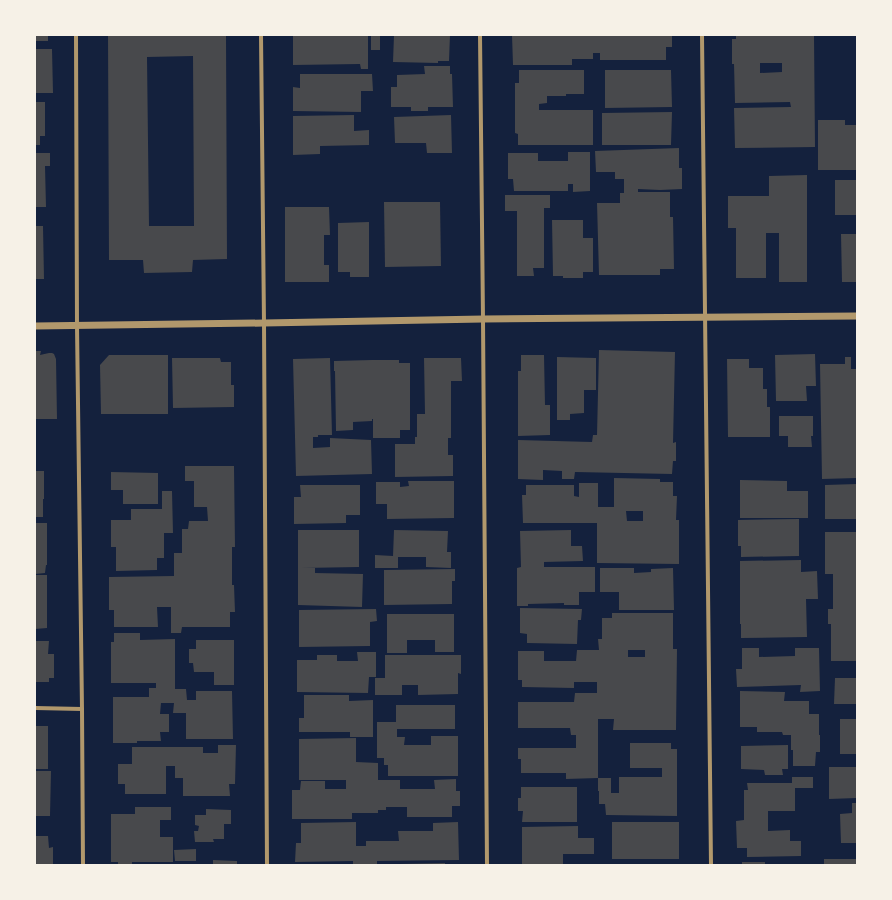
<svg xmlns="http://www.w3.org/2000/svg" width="892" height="900" viewBox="0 0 892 900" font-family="'Noto Sans',sans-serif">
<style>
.building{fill:#48494c;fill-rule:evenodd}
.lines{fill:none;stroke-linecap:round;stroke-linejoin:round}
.minor{stroke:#b1986c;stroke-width:4}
.tertiary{stroke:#b1986c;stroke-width:7}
</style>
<rect width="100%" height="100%" fill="#14213d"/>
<!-- building -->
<g class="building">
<rect x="35" y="35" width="13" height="6"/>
<path d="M108,35H226L227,259L193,260L192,272L144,273L143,260H109ZM193,56L194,226H149L147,57Z"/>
<path d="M293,35H368V69H361L360,64L293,65Z"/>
<path d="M371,35H386V36H380V50H371Z"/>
<path d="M394,35H450L449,61H438V63L393,62Z"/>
<path d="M512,35H672V47H666V60H600V53H593V59H572V65H513Z"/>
<path d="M736,35H814L815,147L735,148L734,108L791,107L790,102L735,103L734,64H732V39H736ZM760,63H782V72L760,73Z"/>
<path d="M35,49H52L53,93H35Z"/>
<path d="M424,66H450V74H452L453,107H428V111H411V107H391V87H397V75L425,74Z"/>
<path d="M519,70H584V94H566V96H547V103L539,104V110H593V145H518V134L515,133V83H519Z"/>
<path d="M605,70H671L672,107L605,108Z"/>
<path d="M300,74H372L373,91H361V112L293,111V87L300,88Z"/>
<path d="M35,102H45V136H40V145H35Z"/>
<path d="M672,112L671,145H602V113Z"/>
<path d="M354,115V131L369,130V145L320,146V154L293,155V116Z"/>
<path d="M451,115L452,153H427L426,143H395L394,117Z"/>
<path d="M818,120H845V125H857V170H818Z"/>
<path d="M679,148V168H682V189L660,190L638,189V192H670V217H673L674,269H660V275H599L597,203H620V193H624V179H615V172H596L595,151Z"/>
<path d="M568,152H590V191L573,192V184H568V191H514L513,179H508V153H538V161H568Z"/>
<path d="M35,153H50V166H45L46,207H35Z"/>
<path d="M807,175V282H779V233H766V278H736V228H728V196H769V176Z"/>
<rect x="835" y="180" width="22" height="35"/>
<path d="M505,195H550V208H544V268H533L534,276H517V211H505Z"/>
<path d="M384,202H440L441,266L385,267Z"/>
<path d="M285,207H329L330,235H324V265H329V282H285Z"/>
<path d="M552,220H583V238H593V272H583V278H563V276H553Z"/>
<path d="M369,222V277H350V272H338V223Z"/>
<path d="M35,226H43L44,279H35Z"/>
<path d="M841,234H857V282H842Z"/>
<path d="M599,350L675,352L673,443L676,442V461H673L672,474L575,472L574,479H562V471L543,470V480L518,479V440L592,442L593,435H597Z"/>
<path d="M35,351H41L40,355L49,353H52L54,354L56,359L57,419H35Z"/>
<path d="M815,354L816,386H806L807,401H776L775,355Z"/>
<path d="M109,355H168V414H101L100,365Z"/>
<path d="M521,355H544L545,405H550V435L518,436V371H521Z"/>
<path d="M557,357L596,358V390H584V413L570,414V420H557Z"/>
<path d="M845,357H851V369H857V478L822,479L820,364H845Z"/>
<path d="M172,358H220L221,362H231V385H234V407L173,408Z"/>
<path d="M330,358L332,435H318V437H313V448L330,447V438L371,440L372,474L296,476L293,359Z"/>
<path d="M424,358H461L462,381H451V438H448V455H453V476L395,477V444H415V437H417V414H425Z"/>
<path d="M727,359H749V368H763V389H767V407H770V437H728Z"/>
<path d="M372,360H399V363H410V430H400V438H373V419H372V421L353,422V430L336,431L335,371H334V361Z"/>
<path d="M779,416H813V436H811L812,447H788V436H779Z"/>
<path d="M185,466H234L235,547H232V585H234L235,612H230V627H182L181,633H171V607H157L158,627H114V610H109V577L174,576V553H182V529H188L189,521H208L207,507H194V481H185Z"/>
<path d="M35,471H44V499H43V517H35Z"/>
<path d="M111,472L158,473V504H123V490H111Z"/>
<path d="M614,478L660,479V482H673V496H677L676,520H679V564L597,563V523H523L522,495H526V485H574V496L579,497V483H598V507H614ZM626,511H643V521H627Z"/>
<path d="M740,480L787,481V491H808V518H740Z"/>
<path d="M408,481H454V518L387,519V504H376V482H400V487L409,486Z"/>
<path d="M857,484V519H825V485Z"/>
<path d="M300,485H360V515H346V523L294,524V497H301Z"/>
<path d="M162,491H172L173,533H164V558H157V570L116,571V547H111V520H131V509H162Z"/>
<path d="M799,519V556L741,557V546H738V520Z"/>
<path d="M35,523H47V565H46L45,573L35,574Z"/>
<path d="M298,530H359V567L302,568H315V573L363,574L362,607L298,605Z"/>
<path d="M394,530L448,531L447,552H451V568L426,567V557H398V568H375V555L393,556Z"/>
<path d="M571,530V546H582L583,561L544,562V567H595V592H579V605H564V603L528,604V606H517V568L521,567L520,531Z"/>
<path d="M825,532H857V661H831V624H828V609H833V574H825Z"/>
<path d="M801,560V572L817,571L818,599H806L807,637L741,638V624H740V561Z"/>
<path d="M600,568H634V573L651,572V569L673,568L674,610H619V592H600Z"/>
<path d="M455,569V581H452V604L384,605V570Z"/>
<path d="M35,575H47V628L35,629Z"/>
<path d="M520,608L582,609L581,620H578L577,644L527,643V634L520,633Z"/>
<path d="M376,609L377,621L370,622V646L299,647V610Z"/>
<path d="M612,613H673V649H677L676,730H613L614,719H598V778H611V793H619V777H662V768H630V743H671V749H677V816L606,815L605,804H599V791H598V778L566,779V773H521V759H518V748H576V735H571L570,728H518V702H574L575,693H597V682H574V688L522,687V680H518V651H544V661H576L577,650H599L598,639H602V618H612ZM628,650H645V657H628Z"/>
<path d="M387,614H454V652H435V640H407V653H387Z"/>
<path d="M114,633H140V640L175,639V689H186L187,700H196V691H232L233,739H186V713H173L174,703H161L160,714H169V732H160L161,741H137V743H113V697H149V688H156V683H111V642H114Z"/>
<path d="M196,640H234V685H214V672H194L193,663H189V649H196Z"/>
<path d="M35,641H49L48,654H54V678H49V682H35Z"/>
<path d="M742,648H759V657L795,656V648H819L820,691L800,692L801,685L737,687L736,669H742Z"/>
<path d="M357,652H376V677H369L368,693L297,692V660H317V655H337V661H358Z"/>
<path d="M385,655H461V674L458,673V694L418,695V685H402V695H375V678H385Z"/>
<path d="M835,678H857V704H834Z"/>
<path d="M740,691L785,692L784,701H809V714H819V735H820V752H816L815,766H793V750H791V735H783L782,732H757V727H740Z"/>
<path d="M304,695H349V701L373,700V737H350V732H299V718H304Z"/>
<path d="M396,705H455V729H397V737H405L404,745H431V736H458V776H388V765H384V758H377V722H396Z"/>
<rect x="840" y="719" width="17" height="35"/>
<rect x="35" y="726" width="13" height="43"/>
<path d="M356,738V762L378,763V780H400V789H435L434,780L456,779V791H460V806H452V817H407V807H386V810H378V813H352V819H292V790H300L301,781H325V789H346V780H299V739Z"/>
<path d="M218,745H236L235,784H229L230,796H183V778H175V766H166V794H125V784H118V764H132V747H203V753H218Z"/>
<path d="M788,745V769H782L783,775H765L764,770L741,769V746Z"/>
<path d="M829,767H857V798L829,799Z"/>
<path d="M35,771H51L50,816H35Z"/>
<path d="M792,777H813V788H795V811H768V831L790,830V841H801V856L747,857V848H737L736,821L744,820V790H748L747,783H792Z"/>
<path d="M521,787H577V822H522L523,811H518V798H521Z"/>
<path d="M852,803H857V843H841L840,814L852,813Z"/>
<path d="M135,807H171V820H160V837H173V862H132V865H118V862H125H111V814H135Z"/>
<path d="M206,809L231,810V824H224V839H213L214,842H195L194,831H198L199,826L195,825V815H206Z"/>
<path d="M356,822V846H366V841H399L398,831H433V823L458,822L459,860L377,861V865H353V861L295,862L296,843H301V823Z"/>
<rect x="612" y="822" width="67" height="37"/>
<path d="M578,826V838H594V854H563V865H522V827Z"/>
<path d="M35,836H48L49,848L53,847V865H35Z"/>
<path d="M196,849V861H175L174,850Z"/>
<rect x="824" y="859" width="33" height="6"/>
<path d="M213,860L237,861V865H213Z"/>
<rect x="742" y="862" width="23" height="3"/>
<path d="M445,863V865H399V864Z"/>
</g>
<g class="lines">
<!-- minor -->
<g class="minor">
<path d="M76,35L77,326L82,709L83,865"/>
<path d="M261,35L264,323L267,865"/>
<path d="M480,35L483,319L487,865"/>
<path d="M702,35L711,865"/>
<path d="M35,708L82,709"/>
</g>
<!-- tertiary -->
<path class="tertiary" d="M35,326L264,323L483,319L857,316"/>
</g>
<!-- border -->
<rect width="892" height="900" fill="none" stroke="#f6f1e7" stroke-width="72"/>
</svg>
